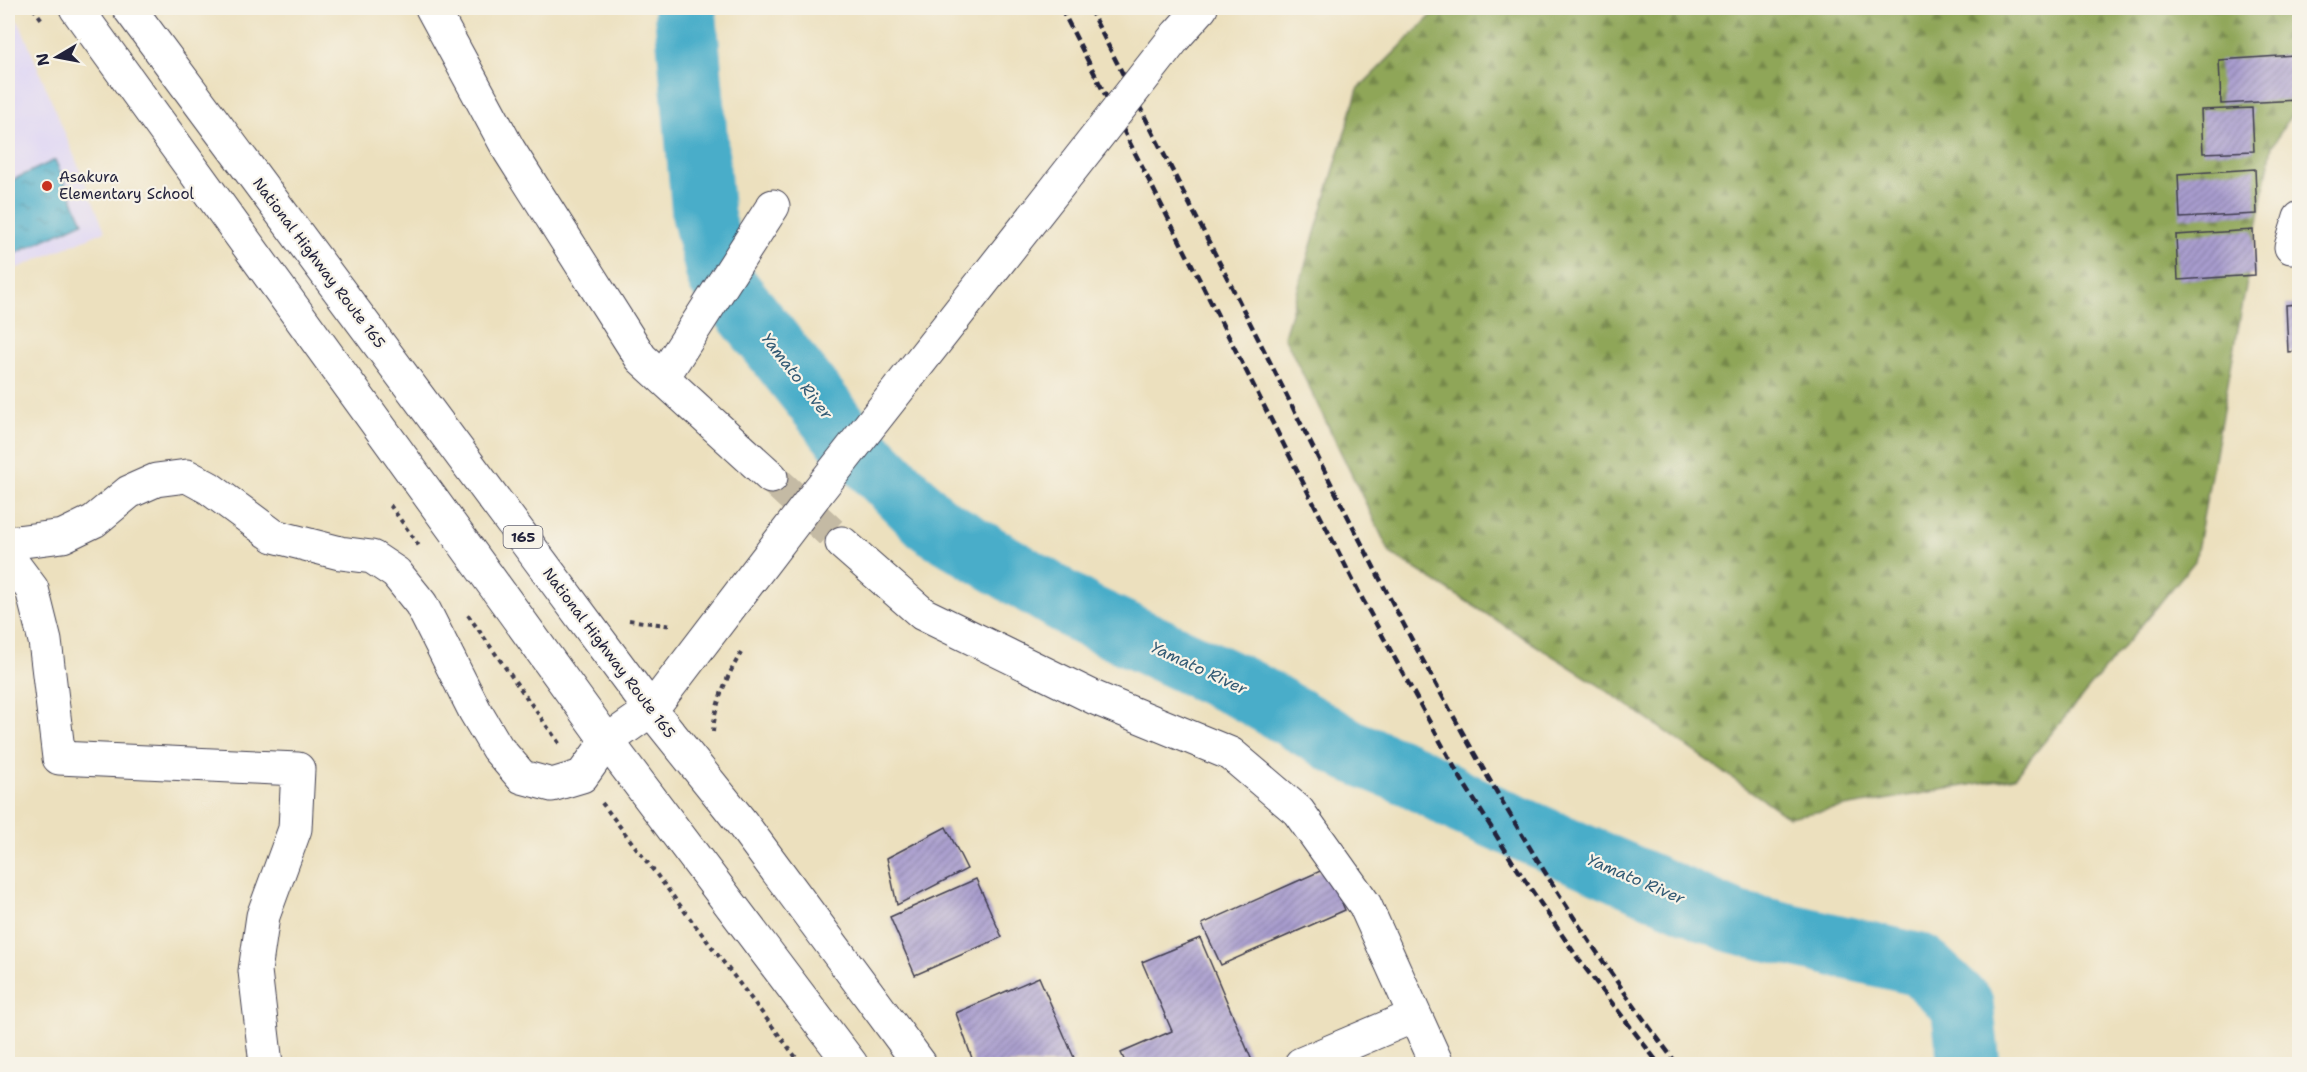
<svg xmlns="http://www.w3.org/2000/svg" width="2307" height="1072" viewBox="0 0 2307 1072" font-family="'Shantell Sans',sans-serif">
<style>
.built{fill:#ded5f5}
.forest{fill:url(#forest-firs);stroke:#58644a;stroke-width:1.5}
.water{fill:url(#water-ripples);stroke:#366882;stroke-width:1.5}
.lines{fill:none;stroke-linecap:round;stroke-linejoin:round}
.river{stroke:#4aadc9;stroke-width:63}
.building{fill:url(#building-hatch)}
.minor-tunnel{stroke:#c4baa4;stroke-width:33;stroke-dasharray:33 16;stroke-linecap:butt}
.minor-casing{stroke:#403e4f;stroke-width:35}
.highway-casing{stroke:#403e4f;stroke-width:35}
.path{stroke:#403e4f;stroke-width:4;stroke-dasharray:4.5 4.5;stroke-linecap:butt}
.minor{stroke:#fff;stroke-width:33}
.highway{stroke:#fff;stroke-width:33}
.rail{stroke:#22223b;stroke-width:4.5;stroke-dasharray:9 4.5;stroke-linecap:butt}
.minor-bridge-casing{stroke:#403e4f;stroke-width:35;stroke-linecap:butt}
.minor-bridge{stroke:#fff;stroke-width:33}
.poi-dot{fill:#c8321e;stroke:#f7f3e8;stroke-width:2}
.labels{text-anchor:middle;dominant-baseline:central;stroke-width:4.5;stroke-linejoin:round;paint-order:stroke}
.shield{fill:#f7f3e8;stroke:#62616f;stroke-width:1.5}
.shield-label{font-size:14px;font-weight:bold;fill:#22223b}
.poi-label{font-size:15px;fill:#22223b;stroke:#f7f3e8;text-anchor:start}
.street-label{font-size:15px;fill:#22223b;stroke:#f7f3e8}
.water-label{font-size:16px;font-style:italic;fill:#325a74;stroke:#f7f3e8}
</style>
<defs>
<pattern id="forest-firs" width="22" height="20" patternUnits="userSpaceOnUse" patternTransform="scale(1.5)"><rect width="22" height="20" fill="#8fa658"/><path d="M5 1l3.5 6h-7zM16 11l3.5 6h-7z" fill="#74874a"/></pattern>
<pattern id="water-ripples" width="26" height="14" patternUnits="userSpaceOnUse" patternTransform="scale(1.5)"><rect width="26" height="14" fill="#4aadc9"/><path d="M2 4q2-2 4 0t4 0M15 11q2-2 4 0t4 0" fill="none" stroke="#3d8ca4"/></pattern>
<pattern id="building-hatch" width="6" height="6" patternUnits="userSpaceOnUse" patternTransform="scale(1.5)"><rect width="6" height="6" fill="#a89cce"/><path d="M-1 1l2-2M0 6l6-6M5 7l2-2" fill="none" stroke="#887fa8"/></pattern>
</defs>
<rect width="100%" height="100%" fill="#f7f3e8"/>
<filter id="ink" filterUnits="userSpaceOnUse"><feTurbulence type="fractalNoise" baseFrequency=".0167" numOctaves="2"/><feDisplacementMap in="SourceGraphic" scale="12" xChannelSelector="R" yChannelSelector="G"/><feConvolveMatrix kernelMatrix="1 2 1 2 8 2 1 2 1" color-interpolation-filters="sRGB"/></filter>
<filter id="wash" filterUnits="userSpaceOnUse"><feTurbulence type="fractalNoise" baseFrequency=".008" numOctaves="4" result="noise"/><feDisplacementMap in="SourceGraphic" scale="24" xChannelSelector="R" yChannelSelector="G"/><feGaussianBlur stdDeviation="1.35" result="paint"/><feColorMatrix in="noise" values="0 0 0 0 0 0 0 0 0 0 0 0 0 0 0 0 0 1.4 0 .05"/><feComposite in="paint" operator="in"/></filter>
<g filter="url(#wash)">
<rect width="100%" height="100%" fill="#ece0be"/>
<!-- built -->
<path class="built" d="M8,12L20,24L105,231L8,272Z"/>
<!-- forest -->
<path class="forest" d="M1439,8H2299V102L2272,146L2195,561L2015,777L1788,817L1597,684L1390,553L1284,336L1358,89Z"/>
<!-- water -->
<path class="water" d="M55,160L83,222L8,257V182Z"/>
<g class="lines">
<!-- river -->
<path class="river" d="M685,8L703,215L718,276L842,433L933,524L1086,615L1248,691L1351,751L1413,776L1462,803L1735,922L1920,965L1962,1004L1969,1064"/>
</g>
<g id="blocks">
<!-- building -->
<g class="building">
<path d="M2295,55L2298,100L2221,104L2219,60Z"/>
<path d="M2252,108L2254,151L2203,153L2201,110Z"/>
<path d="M2255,169L2257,214L2180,218L2178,174Z"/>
<path d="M2253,230L2255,275L2178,280L2176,235Z"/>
<path d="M2300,304V351L2288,352L2286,305Z"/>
<path d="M946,827L967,869L897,905L887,858Z"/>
<path d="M1327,868L1345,910L1221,965L1202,924Z"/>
<path d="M976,879L1002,937L915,975L890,917Z"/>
<path d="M1200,938L1253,1063L1126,1064L1121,1053L1172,1031L1142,962Z"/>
<path d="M1039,977L1075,1060L1065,1064H974L956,1013Z"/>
</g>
</g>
</g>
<g filter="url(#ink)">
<use href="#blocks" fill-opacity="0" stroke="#403e4f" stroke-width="1.5"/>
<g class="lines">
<!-- minor-tunnel -->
<path class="minor-tunnel" d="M771,477L842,543"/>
<defs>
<g id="minor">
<path d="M432,8L509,150L641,358L771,477"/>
<path d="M1176,36L1201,8"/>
<path d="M2291,247L2300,218"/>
<path d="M663,377L773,206"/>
<path d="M8,543L63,536L94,521L129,492L156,480L187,476L209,488L274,536L340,553L372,557L396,573L421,604L475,711L497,748L522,777L552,785L582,776L607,741L651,710L816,494"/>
<path d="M842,543L923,614L1095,698L1231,754L1298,811L1365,905L1437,1064"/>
<path d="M8,557L32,589L45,641L59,758L298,769L295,829L263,916L255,971L266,1064"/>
<path d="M1301,1064L1414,1016"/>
</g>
<g id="highway">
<path d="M76,8L607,741L851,1064"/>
<path d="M129,8L651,710L741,822L920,1064"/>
</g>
</defs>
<!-- minor casing -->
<use href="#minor" class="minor-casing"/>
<!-- highway casing -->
<use href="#highway" class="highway-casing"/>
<!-- path -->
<g class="path">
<path d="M33,8L43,21"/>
<path d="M390,505L419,546"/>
<path d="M468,615L561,746"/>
<path d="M629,620L672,626"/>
<path d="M713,732C715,703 726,678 741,653"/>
<path d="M602,803L801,1064"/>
</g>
<!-- minor -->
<use href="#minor" class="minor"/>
<!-- highway -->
<use href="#highway" class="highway"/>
<!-- rail -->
<g class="rail">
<path d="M1061,8L1363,600L1458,774L1514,864L1579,960L1659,1064"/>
<path d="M1089,8C1158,143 1228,278 1296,414C1409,639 1524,864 1677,1064"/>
</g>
<defs>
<path id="minor-bridge" d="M816,494L1176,36"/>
</defs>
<!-- minor-bridge casing -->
<use href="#minor-bridge" class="minor-bridge-casing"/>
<!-- minor-bridge -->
<use href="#minor-bridge" class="minor-bridge"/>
</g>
</g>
<!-- markers -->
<circle class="poi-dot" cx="47" cy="186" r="6"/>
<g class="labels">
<!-- shield labels -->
<rect class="shield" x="503.5" y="526" width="39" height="22" rx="4.5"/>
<g class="shield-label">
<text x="523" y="537">165</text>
</g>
<!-- poi labels -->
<g class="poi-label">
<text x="59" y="177">Asakura<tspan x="59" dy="17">Elementary School</tspan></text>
</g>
<!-- street labels -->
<g class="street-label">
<text transform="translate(319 263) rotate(53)">National Highway Route 165</text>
<text transform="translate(609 653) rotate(53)">National Highway Route 165</text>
</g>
<!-- water labels -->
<g class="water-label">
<text transform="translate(797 376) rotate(52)">Yamato River</text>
<text transform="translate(1199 668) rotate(25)">Yamato River</text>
<text transform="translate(1636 879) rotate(23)">Yamato River</text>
</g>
</g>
<!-- margin -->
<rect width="2307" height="1072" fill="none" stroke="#f7f3e8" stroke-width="30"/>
<!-- north arrow -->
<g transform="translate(57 57) rotate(260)" stroke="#f7f3e8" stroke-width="4.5" paint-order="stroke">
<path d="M0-4.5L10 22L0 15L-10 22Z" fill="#22223b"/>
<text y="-9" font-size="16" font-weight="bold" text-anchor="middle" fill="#22223b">N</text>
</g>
</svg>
